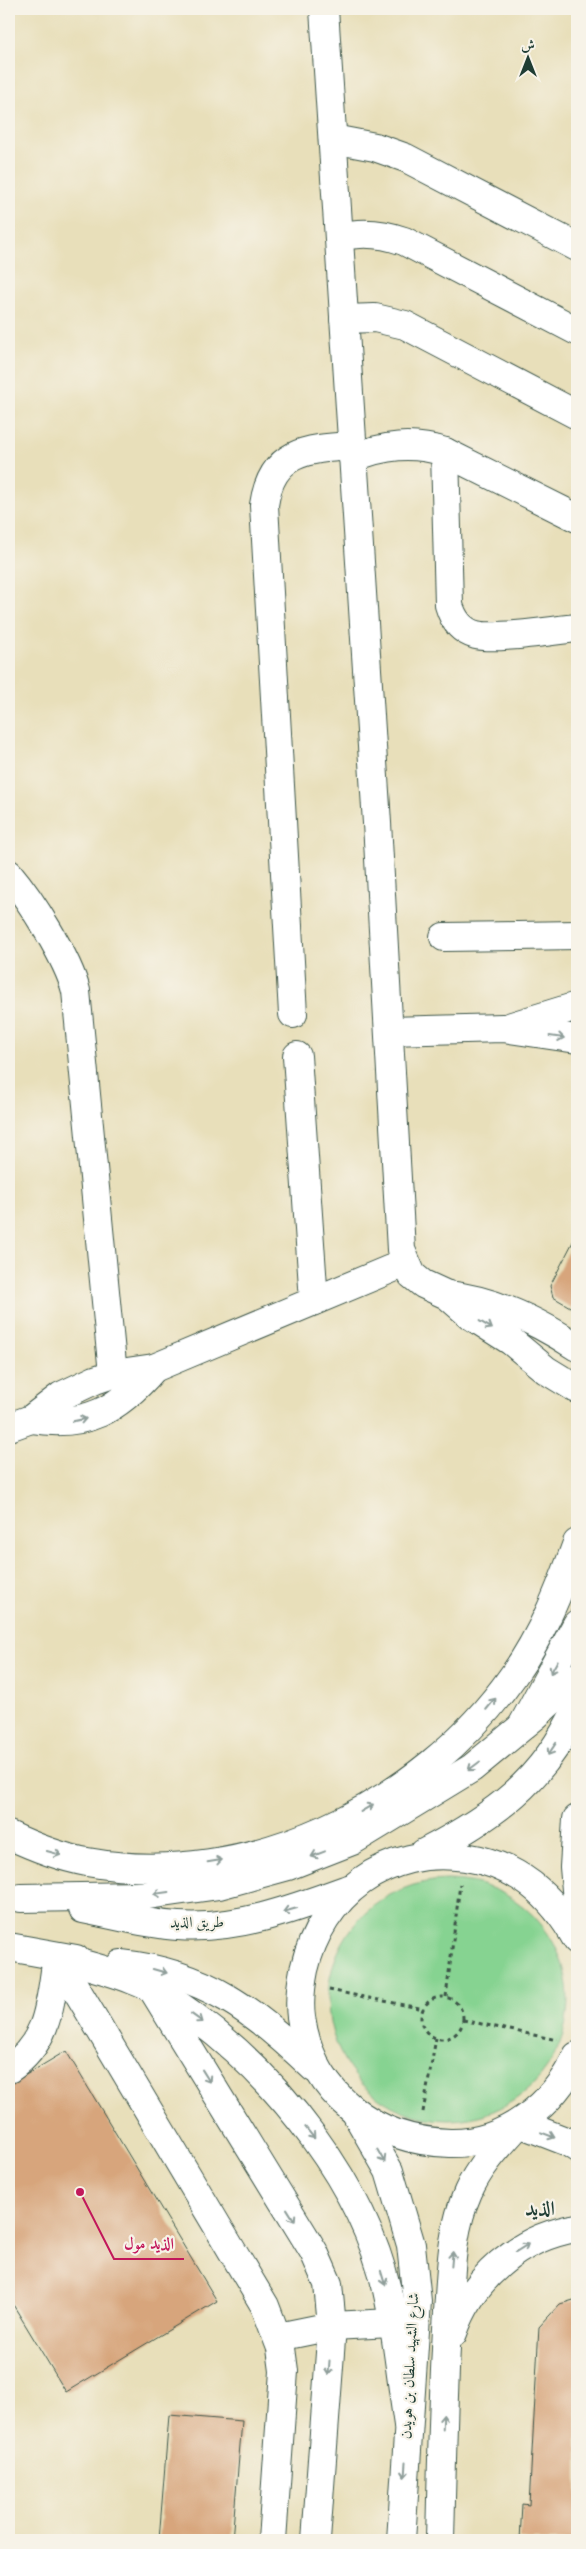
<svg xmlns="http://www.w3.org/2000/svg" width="586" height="2549" viewBox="0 0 586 2549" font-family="'Old Standard TT',Amiri,serif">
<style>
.green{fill:#86d391;stroke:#528862}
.building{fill:#d7a57b}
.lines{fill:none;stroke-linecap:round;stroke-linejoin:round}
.minor-casing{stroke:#3d5548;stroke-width:30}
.highway-casing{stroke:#3d5548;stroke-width:30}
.path{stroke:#3d5548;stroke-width:3;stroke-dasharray:4 4;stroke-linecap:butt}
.minor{stroke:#fff;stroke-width:28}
.highway{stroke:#fff;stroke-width:28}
.oneway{stroke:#8f9e9a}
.labels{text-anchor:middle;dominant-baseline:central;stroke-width:4.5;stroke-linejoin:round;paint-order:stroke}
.street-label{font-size:15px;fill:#1f3d34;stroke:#f7f3e8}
.district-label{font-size:20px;font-weight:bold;fill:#1f3d34;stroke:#f7f3e8}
.leader{fill:none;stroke:#c2185b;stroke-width:2}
.callout-dot{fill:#c2185b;stroke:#f7f3e8;stroke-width:2}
.callout-label{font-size:16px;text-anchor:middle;font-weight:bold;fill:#c2185b;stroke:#f7f3e8;stroke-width:4.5;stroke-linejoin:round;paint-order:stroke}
</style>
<rect width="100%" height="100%" fill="#f7f3e8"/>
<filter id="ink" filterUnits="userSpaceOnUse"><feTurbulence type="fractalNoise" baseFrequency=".02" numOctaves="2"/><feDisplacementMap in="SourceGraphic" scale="10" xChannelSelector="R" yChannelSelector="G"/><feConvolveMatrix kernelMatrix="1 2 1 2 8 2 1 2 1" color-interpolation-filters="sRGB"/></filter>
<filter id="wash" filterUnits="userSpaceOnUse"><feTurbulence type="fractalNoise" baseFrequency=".0096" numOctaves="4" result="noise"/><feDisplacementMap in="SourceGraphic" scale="20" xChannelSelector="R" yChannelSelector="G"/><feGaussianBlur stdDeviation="1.12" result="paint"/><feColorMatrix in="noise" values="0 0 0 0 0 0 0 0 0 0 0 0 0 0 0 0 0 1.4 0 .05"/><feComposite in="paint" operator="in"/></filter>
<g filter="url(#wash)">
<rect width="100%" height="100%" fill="#e8dfba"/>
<!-- green -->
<circle class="green" cx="448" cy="2000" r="120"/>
<g id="blocks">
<!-- building -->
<g class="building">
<path d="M577,1234V1311L553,1297L550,1286Z"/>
<path d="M66,2051L217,2301L66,2392L9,2298V2085Z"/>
<path d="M577,2299V2540H520L522,2504L529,2505L539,2327L560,2304Z"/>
<path d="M169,2415L242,2421L232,2540H159Z"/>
</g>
</g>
</g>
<g filter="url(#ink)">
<use href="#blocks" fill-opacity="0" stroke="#3d5548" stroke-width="1"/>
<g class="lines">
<defs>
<g id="minor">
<path d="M324,9L377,823L401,1250L412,1275L423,1284L447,1295L470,1315L511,1341L546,1370L577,1389"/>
<path d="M333,139L375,147L406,158L577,247"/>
<path d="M339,237C362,231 382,233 404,241L577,331"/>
<path d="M344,319L375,318L405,325L577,415"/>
<path d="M445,452L449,605C453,619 461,631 476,635C496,640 554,630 577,628"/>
<path d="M353,458C384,445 412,442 445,452L577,518"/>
<path d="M9,874C31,900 68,959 76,991L113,1374"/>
<path d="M444,937L577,935"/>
<path d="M293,1014L264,505C272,451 306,449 352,446"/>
<path d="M512,1026L577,1006"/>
<path d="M389,1031L503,1028L577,1039"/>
<path d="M297,1056L314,1301"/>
<path d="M448,1295C494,1300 539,1322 577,1347"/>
<path d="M31,1419C87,1428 118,1410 154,1368"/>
<path d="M9,1427L31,1419L61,1396L95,1380L113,1374L154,1368L405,1263"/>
<path d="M522,1726L577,1624"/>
<path d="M9,1835C34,1847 60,1857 87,1862C247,1891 422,1806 513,1676C542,1635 560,1590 577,1543"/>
<path d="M57,1957L265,2306L281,2348L284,2371L272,2540"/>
<path d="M153,1990L314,2252L328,2284L332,2326L316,2540"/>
<path d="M9,2069C50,2041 50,2002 57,1957"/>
<path d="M519,2123L568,2142L577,2148"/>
<path d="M278,2337L332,2326L392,2323"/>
</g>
<g id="highway">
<path d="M577,1819L574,1867L577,1901"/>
<path d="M424,1853C494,1816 543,1782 577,1708"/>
<path d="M21,1898L141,1896L219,1885L288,1866L352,1841L472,1768L535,1716L577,1677"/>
<path d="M83,1909C114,1915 146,1924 178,1926C237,1930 293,1909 348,1889"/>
<path d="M577,1940C552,1895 518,1865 465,1857C387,1845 321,1895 304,1970C301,1985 299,2002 301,2017C312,2095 375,2141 450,2143C506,2144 554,2104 577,2056"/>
<path d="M9,1947L76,1959"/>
<path d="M57,1957C82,1964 109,1970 133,1980C155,1988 176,2003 195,2017C280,2080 363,2185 387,2290C397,2334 401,2380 408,2425"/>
<path d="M121,1964C206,1973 255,2011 314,2068"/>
<path d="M357,2115L389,2171L411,2245L417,2301L401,2540"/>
<path d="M453,2333C472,2278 519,2237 577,2228"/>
<path d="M440,2540C442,2464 443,2388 448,2312C451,2271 451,2230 468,2192C479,2167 497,2148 515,2128"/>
</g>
</defs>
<!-- minor casing -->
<use href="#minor" class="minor-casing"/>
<!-- highway casing -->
<use href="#highway" class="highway-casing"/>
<!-- path -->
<g class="path">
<path d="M329,1990L424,2009"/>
<path d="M446,1997L460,1884"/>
<circle cx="442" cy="2018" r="21"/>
<path d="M463,2020L557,2040"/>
<path d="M423,2112L436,2038"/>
</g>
<!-- minor -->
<use href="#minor" class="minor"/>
<!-- highway -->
<use href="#highway" class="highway"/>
</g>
<!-- one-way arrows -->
<defs><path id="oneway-shaft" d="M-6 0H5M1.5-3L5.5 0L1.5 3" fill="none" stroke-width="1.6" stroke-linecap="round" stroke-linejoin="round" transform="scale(1.25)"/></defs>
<g class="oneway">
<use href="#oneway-shaft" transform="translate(557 1037) rotate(8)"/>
<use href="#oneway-shaft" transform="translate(486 1325) rotate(31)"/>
<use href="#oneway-shaft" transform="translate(79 1420) rotate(-11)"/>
<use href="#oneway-shaft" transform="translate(554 1667) rotate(119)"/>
<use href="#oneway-shaft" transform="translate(491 1704) rotate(-50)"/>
<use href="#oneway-shaft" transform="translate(552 1749) rotate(124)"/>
<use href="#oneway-shaft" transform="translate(474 1766) rotate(143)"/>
<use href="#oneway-shaft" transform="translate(367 1808) rotate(-31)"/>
<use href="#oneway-shaft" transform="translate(54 1853) rotate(15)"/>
<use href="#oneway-shaft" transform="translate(318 1854) rotate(159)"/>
<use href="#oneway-shaft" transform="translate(215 1861) rotate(-9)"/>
<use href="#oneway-shaft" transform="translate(161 1893) rotate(172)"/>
<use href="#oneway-shaft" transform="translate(290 1910) rotate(164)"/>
<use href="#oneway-shaft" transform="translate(160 1971) rotate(16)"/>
<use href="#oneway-shaft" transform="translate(197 2018) rotate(36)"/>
<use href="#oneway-shaft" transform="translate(206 2076) rotate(58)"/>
<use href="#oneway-shaft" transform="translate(310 2133) rotate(51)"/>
<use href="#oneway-shaft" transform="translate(548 2135) rotate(21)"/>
<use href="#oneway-shaft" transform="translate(381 2156) rotate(60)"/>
<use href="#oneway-shaft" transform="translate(291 2215) rotate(58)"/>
<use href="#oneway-shaft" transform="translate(522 2248) rotate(-32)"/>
<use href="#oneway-shaft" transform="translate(452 2259) rotate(-85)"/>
<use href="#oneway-shaft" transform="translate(383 2278) rotate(73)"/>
<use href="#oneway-shaft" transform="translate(329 2368) rotate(94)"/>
<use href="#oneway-shaft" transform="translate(443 2422) rotate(-88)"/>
<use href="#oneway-shaft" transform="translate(405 2470) rotate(94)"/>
</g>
</g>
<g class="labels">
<!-- street labels -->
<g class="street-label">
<text x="197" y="1923">طريق الذيد</text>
<text transform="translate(411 2366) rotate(-87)">شارع الشهيد سلطان بن هويدن</text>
</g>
<!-- district labels -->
<g class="district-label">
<text x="540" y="2210">الذيد</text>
</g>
</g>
<!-- callouts -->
<path class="leader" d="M80 2192L114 2259H184"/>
<circle class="callout-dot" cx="80" cy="2192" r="5"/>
<g class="callout-label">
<text x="149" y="2249">الذيد مول</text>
</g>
<!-- margin -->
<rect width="586" height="2549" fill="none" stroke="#f7f3e8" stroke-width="30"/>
<!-- north arrow -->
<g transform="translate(528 58)" stroke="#f7f3e8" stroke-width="4" paint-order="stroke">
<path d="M0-4L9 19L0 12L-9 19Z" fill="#1f3d34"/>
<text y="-8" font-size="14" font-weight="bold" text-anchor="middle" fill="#1f3d34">ش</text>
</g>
</svg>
